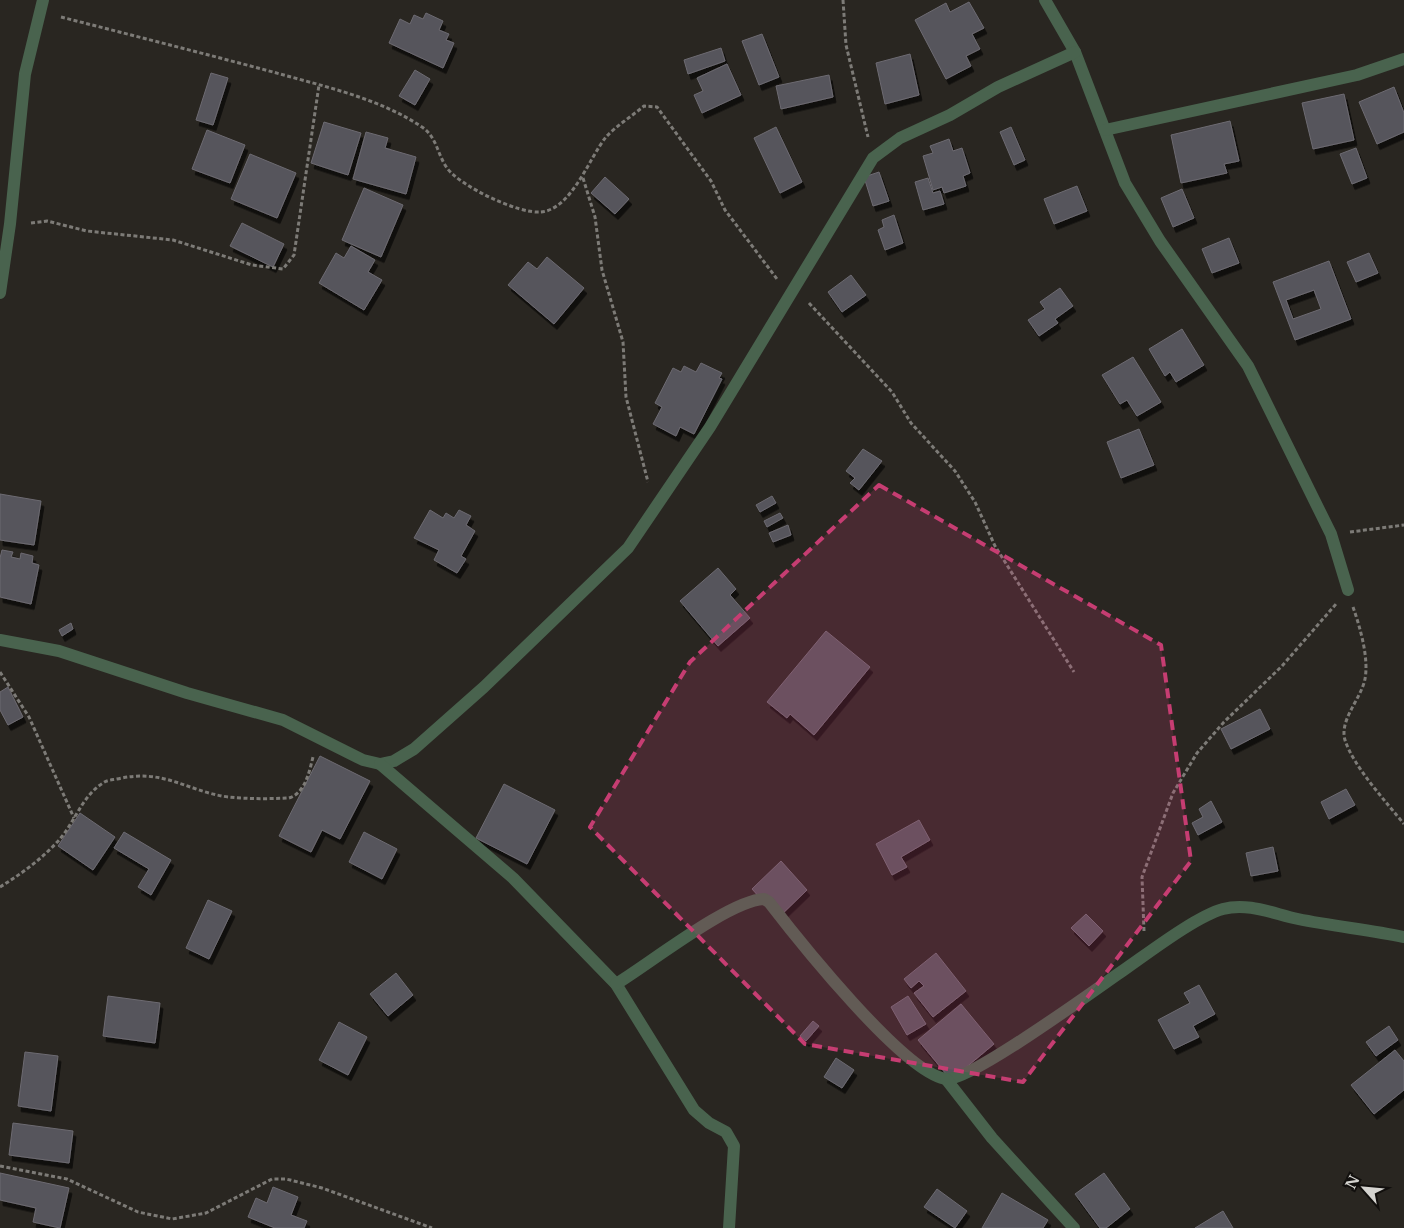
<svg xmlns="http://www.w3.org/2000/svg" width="1404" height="1228" viewBox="0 0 1404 1228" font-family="'Libre Baskerville',serif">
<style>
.building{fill:#56545b;stroke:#6d6b72;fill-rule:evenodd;filter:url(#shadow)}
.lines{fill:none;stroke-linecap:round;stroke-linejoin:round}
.path{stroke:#7d7b77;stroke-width:3;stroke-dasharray:4 2.5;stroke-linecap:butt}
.minor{stroke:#49634e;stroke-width:12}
.marked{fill:#c63d72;fill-opacity:0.2;stroke:#c63d72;stroke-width:4;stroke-dasharray:10 6;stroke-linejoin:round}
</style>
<defs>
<filter id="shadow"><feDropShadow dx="3" dy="5.5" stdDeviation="0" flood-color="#0009"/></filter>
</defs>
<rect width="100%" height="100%" fill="#292621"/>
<!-- building -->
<g class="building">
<path d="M969,2L984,28L972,34L980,49L966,56L971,66L946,79L915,20L946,3L950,12Z"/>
<path d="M426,13L443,21L439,30L449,34L446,40L454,43L443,68L389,43L400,19L410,24L414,15L423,19Z"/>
<path d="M762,34L779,77L759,85L742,41Z"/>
<path d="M721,48L725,61L688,74L684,60Z"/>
<path d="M910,54L919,95L885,104L876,63Z"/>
<path d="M727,64L741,95L702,113L694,95L703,91L697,78Z"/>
<path d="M415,70L430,79L415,105L399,96Z"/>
<path d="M211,73L228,78L213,125L196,120Z"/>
<path d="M829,75L833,97L781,109L776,86Z"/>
<path d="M1394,87L1404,113V132L1377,144L1359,102Z"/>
<path d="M1344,94L1354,140L1313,149L1302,103Z"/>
<path d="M1230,121L1239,161L1224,164L1227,173L1181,183L1171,135Z"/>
<path d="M324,122L361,133L348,175L311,163Z"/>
<path d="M776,127L802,182L780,193L754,138Z"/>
<path d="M1011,127L1025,160L1014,165L1000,132Z"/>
<path d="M207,130L245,145L230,183L192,169Z"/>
<path d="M366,132L388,138L385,148L416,157L406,194L353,179Z"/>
<path d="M949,139L953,151L962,148L970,173L963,176L966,186L944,193L942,187L933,190L923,156L933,153L930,146Z"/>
<path d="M1356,148L1367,178L1352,184L1340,154Z"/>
<path d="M250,154L296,173L277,218L231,199Z"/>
<path d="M879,172L889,201L873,206L864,177Z"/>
<path d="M605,177L629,199L615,214L591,193Z"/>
<path d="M928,178L933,193L940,191L944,204L923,210L915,182Z"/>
<path d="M1077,186L1087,211L1054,224L1044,199Z"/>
<path d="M364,188L403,205L381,257L342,240Z"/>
<path d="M1182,189L1194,218L1173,227L1161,198Z"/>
<path d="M894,215L903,243L885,250L878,230L884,227L882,220Z"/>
<path d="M242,223L284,244L273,267L230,246Z"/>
<path d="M1229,238L1239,263L1212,273L1202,249Z"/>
<path d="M351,246L375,260L368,272L382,280L364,310L319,283L336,253L344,258Z"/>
<path d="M1369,253L1378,273L1356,282L1347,262Z"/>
<path d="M547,257L584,288L554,324L508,285L528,262L537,269Z"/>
<path d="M1329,261L1351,319L1295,340L1273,282ZM1314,290L1321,309L1293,319L1286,300Z"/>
<path d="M851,275L866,295L842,312L828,292Z"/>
<path d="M1060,288L1073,306L1055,319L1058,323L1039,336L1028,320L1045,309L1040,302Z"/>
<path d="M1182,329L1204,365L1176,382L1170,372L1165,376L1149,349Z"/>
<path d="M1133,357L1161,402L1137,416L1127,400L1120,404L1102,375Z"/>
<path d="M701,363L722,373L719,378L722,379L694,434L680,427L676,436L653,424L662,407L655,403L673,368L681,372L684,366L696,372Z"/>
<path d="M1139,429L1154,465L1121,478L1107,442Z"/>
<path d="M863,449L882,461L859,490L850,483L855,478L846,471Z"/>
<path d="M0,494L41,501L34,545L0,540Z"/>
<path d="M772,496L776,503L760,512L756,505Z"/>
<path d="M430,510L443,518L446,513L454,518L459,510L471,516L466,525L475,531L461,556L466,559L457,573L434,560L439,550L414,538Z"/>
<path d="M780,513L783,518L767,527L764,521Z"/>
<path d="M788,525L791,535L773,542L769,533Z"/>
<path d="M2,550L13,552L11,557L20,559L21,553L33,556L32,563L39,565L31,604L0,597V558Z"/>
<path d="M718,568L736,589L730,595L750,618L718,646L680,601Z"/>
<path d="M71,623L73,629L62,636L59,630Z"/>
<path d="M826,631L870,667L814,735L790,714L787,718L767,702Z"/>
<path d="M8,687L23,717L8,725L0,710V692Z"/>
<path d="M1260,709L1270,729L1231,749L1221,729Z"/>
<path d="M320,756L370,781L340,839L322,830L311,852L279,836Z"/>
<path d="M504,784L555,810L527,864L476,838Z"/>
<path d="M1346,789L1355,805L1329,819L1321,802Z"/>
<path d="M1211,801L1222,822L1198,835L1192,823L1203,817L1199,809Z"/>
<path d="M80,813L115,837L93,870L58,846Z"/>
<path d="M919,820L930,840L901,857L907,867L892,875L876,844Z"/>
<path d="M124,832L171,860L151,895L138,887L149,869L114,848Z"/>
<path d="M364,832L397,849L382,879L349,862Z"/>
<path d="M1273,847L1278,871L1251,876L1246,853Z"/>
<path d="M781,861L807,890L778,918L752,889Z"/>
<path d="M208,900L232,911L209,959L186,948Z"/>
<path d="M1086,914L1103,931L1089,946L1071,928Z"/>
<path d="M936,953L966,991L933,1017L914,993L924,986L919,981L911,988L904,979Z"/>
<path d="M396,973L413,995L388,1016L370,994Z"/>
<path d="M1199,985L1215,1014L1193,1026L1199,1037L1174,1049L1158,1020L1190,1003L1184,993Z"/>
<path d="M108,996L160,1003L155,1043L103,1036Z"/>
<path d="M908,996L926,1024L907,1035L891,1007Z"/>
<path d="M961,1004L994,1044L951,1080L918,1040Z"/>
<path d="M813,1021L819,1026L806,1041L800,1036Z"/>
<path d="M339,1022L367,1037L348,1075L319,1060Z"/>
<path d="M1389,1026L1398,1040L1376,1056L1366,1042Z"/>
<path d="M1395,1050L1404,1061V1090L1374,1114L1351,1085Z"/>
<path d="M25,1052L58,1056L51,1111L18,1106Z"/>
<path d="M836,1058L854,1070L842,1088L824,1077Z"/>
<path d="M13,1123L73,1131L69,1163L9,1155Z"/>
<path d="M0,1173L69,1188L60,1228L33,1222L36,1208L0,1200Z"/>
<path d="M1104,1173L1130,1209L1106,1228H1100L1075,1194Z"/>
<path d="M273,1187L298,1197L291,1215L307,1221L304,1228H275L248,1217L256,1198L267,1203Z"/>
<path d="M937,1189L967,1211L955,1228L924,1207Z"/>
<path d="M1002,1193L1048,1220L1043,1228H982Z"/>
<path d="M1223,1211L1233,1228H1195Z"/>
</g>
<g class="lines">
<!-- path -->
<g class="path">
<path d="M843,0L846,45L868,137"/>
<path d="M61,17C131,35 202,53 273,72C322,86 379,98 422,127C437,137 437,154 447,168C460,186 518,214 541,212C572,209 589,158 606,137C616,126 632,116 644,106L657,107L711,181L725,210L777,279"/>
<path d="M583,178L595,217L602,270L623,342L626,397L648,482"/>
<path d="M31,223L47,221L87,231L173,240L252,265L283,269L294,255L319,85"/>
<path d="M809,303L892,392L911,423L955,471L975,502L995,546L1074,672"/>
<path d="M1350,532L1404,525"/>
<path d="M1353,607C1360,627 1369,658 1365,679C1361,699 1339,720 1345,740C1353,766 1387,803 1404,824"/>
<path d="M0,672L29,717L74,818"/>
<path d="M0,887C21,874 42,859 59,840C75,822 82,796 103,783C107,780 112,780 117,779C164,768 186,791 228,797C247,799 269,799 289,798C305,793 309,773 313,757"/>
<path d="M1144,931L1142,877L1173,793L1197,753L1224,722L1282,666L1336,604"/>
<path d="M0,1166L67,1179L138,1212L172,1219L206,1213L272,1179H286L322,1188L432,1228"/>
</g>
<!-- minor -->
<g class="minor">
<path d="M1045,0L1075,52L1125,183L1160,241L1248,366L1331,534L1348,590"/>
<path d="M1105,130L1357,75L1404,59"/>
<path d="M0,293L10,224L25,74L43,0"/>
<path d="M0,640L59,651L187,693L283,720L363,760L380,764L394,761L414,749L484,687L628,548L710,427L873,158L900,138L950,115L998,87L1075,52"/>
<path d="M380,764L513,878L616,984L694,1110L709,1123L726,1132L734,1146L729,1228"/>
<path d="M616,984C649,964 730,900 764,899L769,902C796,937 906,1076 947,1079C971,1081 1100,986 1128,967C1151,951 1197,916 1223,909C1248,902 1274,914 1298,919C1333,926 1369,930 1404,937"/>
<path d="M946,1079L992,1138L1074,1228"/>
</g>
</g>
<!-- marked area -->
<path class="marked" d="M879,485L1161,645L1191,861L1023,1082L805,1044L590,827L690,662Z"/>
<!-- north arrow -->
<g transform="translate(1364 1188) rotate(297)" stroke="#110f0d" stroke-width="4" paint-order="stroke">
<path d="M0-4L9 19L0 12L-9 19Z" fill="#d4d3cf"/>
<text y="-8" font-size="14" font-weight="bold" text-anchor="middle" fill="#d4d3cf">N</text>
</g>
</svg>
